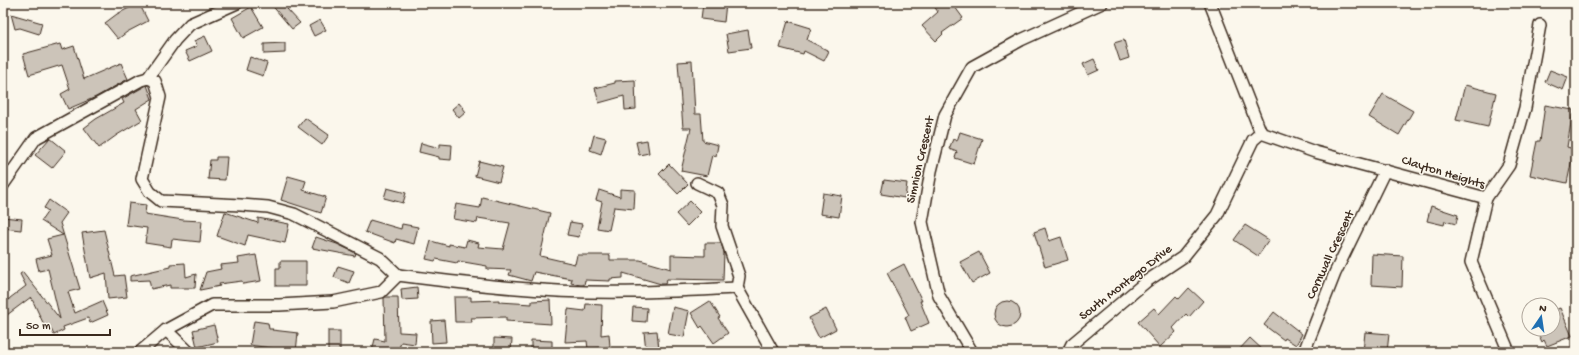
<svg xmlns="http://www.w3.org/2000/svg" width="1579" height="355" viewBox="0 0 1579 355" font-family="'Gochi Hand',sans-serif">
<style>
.building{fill:#ccc4b9;stroke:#3b2a1e}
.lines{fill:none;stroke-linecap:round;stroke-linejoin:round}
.minor-casing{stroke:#3b2a1e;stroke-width:14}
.minor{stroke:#fbf7ec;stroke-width:11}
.labels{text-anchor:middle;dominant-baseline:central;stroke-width:3;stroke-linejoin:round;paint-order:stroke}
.street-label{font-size:13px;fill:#3b2a1e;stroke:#fbf7ec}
</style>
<rect width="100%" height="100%" fill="#fbf7ec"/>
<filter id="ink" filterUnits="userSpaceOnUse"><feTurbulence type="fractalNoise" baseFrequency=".025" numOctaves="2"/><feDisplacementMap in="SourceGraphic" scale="8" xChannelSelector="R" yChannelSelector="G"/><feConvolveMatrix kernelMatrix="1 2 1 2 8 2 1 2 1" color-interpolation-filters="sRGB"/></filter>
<g filter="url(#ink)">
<!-- building -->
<g class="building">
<path d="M139,3L148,21L127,32L118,39L105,23L117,14Z"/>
<path d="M270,3H298L287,9L300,23L292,29Z"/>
<path d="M703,3H726L724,22L701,19Z"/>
<path d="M932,3H952L963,18L942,33L943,34L936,41L922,26L938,12Z"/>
<path d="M251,7L263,27L243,38L232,18Z"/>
<path d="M11,14L42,23L39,34L20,28L15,29Z"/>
<path d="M320,20L326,30L314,36L309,26Z"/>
<path d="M788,21L811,28L807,40L829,51L824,61L804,51L803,54L780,48Z"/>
<path d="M748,30L751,48L729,51L726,34Z"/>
<path d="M205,36L212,51L190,61L185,51L197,46L194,41Z"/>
<path d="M1124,40L1129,58L1120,61L1114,43Z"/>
<path d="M285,43V53L264,54V44Z"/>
<path d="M60,44L62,50L74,46L84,79L121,63L128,79L96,97L68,109L61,94L70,89L62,65L29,75L23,54Z"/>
<path d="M250,57L267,63L263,76L246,70Z"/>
<path d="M1094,59L1099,70L1088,75L1083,64Z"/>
<path d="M692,61L695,114H701L703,141L718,145L716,156L712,155L707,176L681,171L691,128H683L678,62Z"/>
<path d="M1550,70L1568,77L1563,90L1545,82Z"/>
<path d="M635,80L636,109L625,110L624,96L599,103L595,88L615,83V81Z"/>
<path d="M147,85L152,99L136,109L142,120L117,135L99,148L84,128L96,119L124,103L122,99Z"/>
<path d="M1465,85L1496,93L1488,127L1456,120Z"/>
<path d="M1383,94L1413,111L1399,135L1369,117Z"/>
<path d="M459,103L466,112L459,118L452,109Z"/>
<path d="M1545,105L1573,110L1567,147L1574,149L1567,183L1530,175L1537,141H1540Z"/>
<path d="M305,118L329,135L322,145L298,127Z"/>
<path d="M960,132L982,139L974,164L955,158L957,152L949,149L953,139L957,141Z"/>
<path d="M594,135L606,138L601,154L590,150Z"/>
<path d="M50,138L66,151L52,168L35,155Z"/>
<path d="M647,140L649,153L639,155L636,142Z"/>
<path d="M421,143L440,148V144L452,145L451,160L439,159V157L419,152Z"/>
<path d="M216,157H227L225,180L208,179L210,160H216Z"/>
<path d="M479,161L503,167L499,182L475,176Z"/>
<path d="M669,164L688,184L678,194L659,174Z"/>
<path d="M288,176L306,181L303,190L326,197L321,213L281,200Z"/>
<path d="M884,180L907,183L905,198L881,194Z"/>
<path d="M387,188L406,193L403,203L384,198Z"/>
<path d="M620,189L635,190L634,209L614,207L609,230L597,228L602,202L596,200L599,190L620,197Z"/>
<path d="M823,193L842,196L839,217L820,214Z"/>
<path d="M482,197L550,213L540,256L575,264L577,255H610V260H640L671,269V255L705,256V243H721L724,252L723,280L667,279L665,284H661L623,273V278L610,279V281L585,280L584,285H580L571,283L572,279L534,272L531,281L509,275L511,270L487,269V266L458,261L457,263L436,259L435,261L426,259L431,241L449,246V244L465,247L467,240L479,243L478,247L503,249L510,223L478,218L477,223L453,219L456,204L480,208Z"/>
<path d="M49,200L67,213L60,223L80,289L68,292L75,313L102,301L108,315L90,323L88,318L63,327L64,330L54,335L49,325L45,327L31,297L3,318V307L10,298L26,286L20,274L23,272L60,319L48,269L39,271L36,259L52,255L47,239L63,235L41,221L48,211L44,208Z"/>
<path d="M690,201L701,212L687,226L676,214Z"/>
<path d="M129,203L146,205L145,214L183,220L202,221L200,242L172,239L171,247L145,243L147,228L126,225Z"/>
<path d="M1431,206L1458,215L1456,224L1445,221L1444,225L1427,221Z"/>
<path d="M225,212L258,223V218L289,224L285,243L248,235L245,246L217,236Z"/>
<path d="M3,217L22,219L21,230L3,228Z"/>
<path d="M370,220L401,229L402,224L418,227L414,244L396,239L395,243L365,232Z"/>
<path d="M570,222L582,224L579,237L567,235Z"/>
<path d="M1245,225L1269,240L1258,256L1234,240Z"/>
<path d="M1045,228L1049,241L1061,237L1068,260L1045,267L1034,232Z"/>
<path d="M104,230L115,276L124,275L127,297L108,299L106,273L90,278L82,233Z"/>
<path d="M316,237L337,244L356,253L355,256L312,248Z"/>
<path d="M979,252L990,273L972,283L960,262Z"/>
<path d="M1372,254L1403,256L1402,287L1371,285Z"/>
<path d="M256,255L261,281L243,284L242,281L219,284L220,286L200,290L206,272L221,269L220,265L239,263L238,258Z"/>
<path d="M280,261H306V286H276V268H280Z"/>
<path d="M185,263L186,277L196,274L195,288H170V285L151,289L149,280L130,281V276L170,267V264Z"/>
<path d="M904,264L922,301H920L929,323L911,331L905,317L909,315L887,273Z"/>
<path d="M338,266L354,271L349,283L334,277Z"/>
<path d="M417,287L418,299L402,300L401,289Z"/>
<path d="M1189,288L1203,301L1189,317L1186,314L1173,328L1176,332L1160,347L1138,322L1154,308L1159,314L1176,296L1179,299Z"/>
<path d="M385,297H398L399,332L416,333L415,344L401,342L398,352L372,351L375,339L385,341L384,298Z"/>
<path d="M454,297H471V301L499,300V302L532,304V301L550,300L551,324L506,321V317L471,318L472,322H455Z"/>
<path d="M710,301L720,317L718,318L728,333L714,343L702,326L700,328L691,313Z"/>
<circle cx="1007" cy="314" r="13"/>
<path d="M586,304L602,305L601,335L609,334L610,347L588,349L587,341L565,342L568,309L585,311Z"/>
<path d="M633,307L647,308L646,322L632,321Z"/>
<path d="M673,307L689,311L684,337L668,334Z"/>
<path d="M1560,308L1572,336L1547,346L1544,340L1542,342L1536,329H1553V311Z"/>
<path d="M826,309L836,329L819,338L809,318Z"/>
<path d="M1274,312L1302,334L1296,345L1285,338L1284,340L1264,325Z"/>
<path d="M444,320L446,342L432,343L431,321Z"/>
<path d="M254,321L268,323L269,329H273L272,330L298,333L296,352H276L277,349L250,345Z"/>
<path d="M214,325L218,342L197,347L193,330Z"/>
<rect x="328" y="331" width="12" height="21"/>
<path d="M657,331L659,349L646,350L644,332Z"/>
<path d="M1365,332L1389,334L1387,352H1363Z"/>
<path d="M494,338L512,339L511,352H494Z"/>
<path d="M1250,338L1265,352H1237Z"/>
<path d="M531,340L552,341V352H531Z"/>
</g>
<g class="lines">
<defs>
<g id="minor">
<path d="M1210,3L1261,133"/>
<path d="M148,78L175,40L190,24L237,3"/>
<path d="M1261,133L1315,152L1486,198L1471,262L1509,352"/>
<path d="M697,183L718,193L723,205L722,226L739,276L737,288"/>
<path d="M3,185L36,138L141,80L148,78L155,81L160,97L142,179L150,192L161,201L241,205L268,207L294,214L380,258L398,275"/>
<path d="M1486,198L1509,165L1525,108L1540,25"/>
<path d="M166,330L189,352"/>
<path d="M140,352L166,330L212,305H279L333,302L381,292L398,275C437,280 476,285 516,288C589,295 664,292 737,288L773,352"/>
<path d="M972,352L939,296L922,222L931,171L945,115L972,67L1021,40L1102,3"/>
<path d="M1068,352L1072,344L1147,281L1183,257L1217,215L1253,140L1261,133"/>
<path d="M1304,352L1335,273L1385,170"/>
</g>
</defs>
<!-- minor casing -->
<use href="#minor" class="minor-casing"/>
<!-- minor -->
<use href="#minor" class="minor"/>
</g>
</g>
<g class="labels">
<!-- street labels -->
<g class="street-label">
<text transform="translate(921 160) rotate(-77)">Simnion Crescent</text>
<text transform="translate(1443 173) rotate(17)">Clayton Heights</text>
<text transform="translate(1331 255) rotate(-65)">Cornwall Crescent</text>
<text transform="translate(1126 283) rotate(-38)">South Montego Drive</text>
</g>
</g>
<!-- margin -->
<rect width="1579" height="355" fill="none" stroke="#fbf7ec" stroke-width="16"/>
<rect x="8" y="8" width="1563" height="339" fill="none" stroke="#3b2a1e" stroke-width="1.5" filter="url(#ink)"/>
<!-- north arrow -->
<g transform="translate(1541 317) rotate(13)"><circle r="19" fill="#fbf7ec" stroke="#aea59a"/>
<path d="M0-3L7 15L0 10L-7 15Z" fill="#1f6fb2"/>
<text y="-6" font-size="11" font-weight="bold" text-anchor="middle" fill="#3b2a1e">N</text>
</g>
<!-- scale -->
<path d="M20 329v6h90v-6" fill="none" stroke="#3b2a1e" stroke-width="2"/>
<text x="26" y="329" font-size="12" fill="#3b2a1e" stroke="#fbf7ec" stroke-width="3" paint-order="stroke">50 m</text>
</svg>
